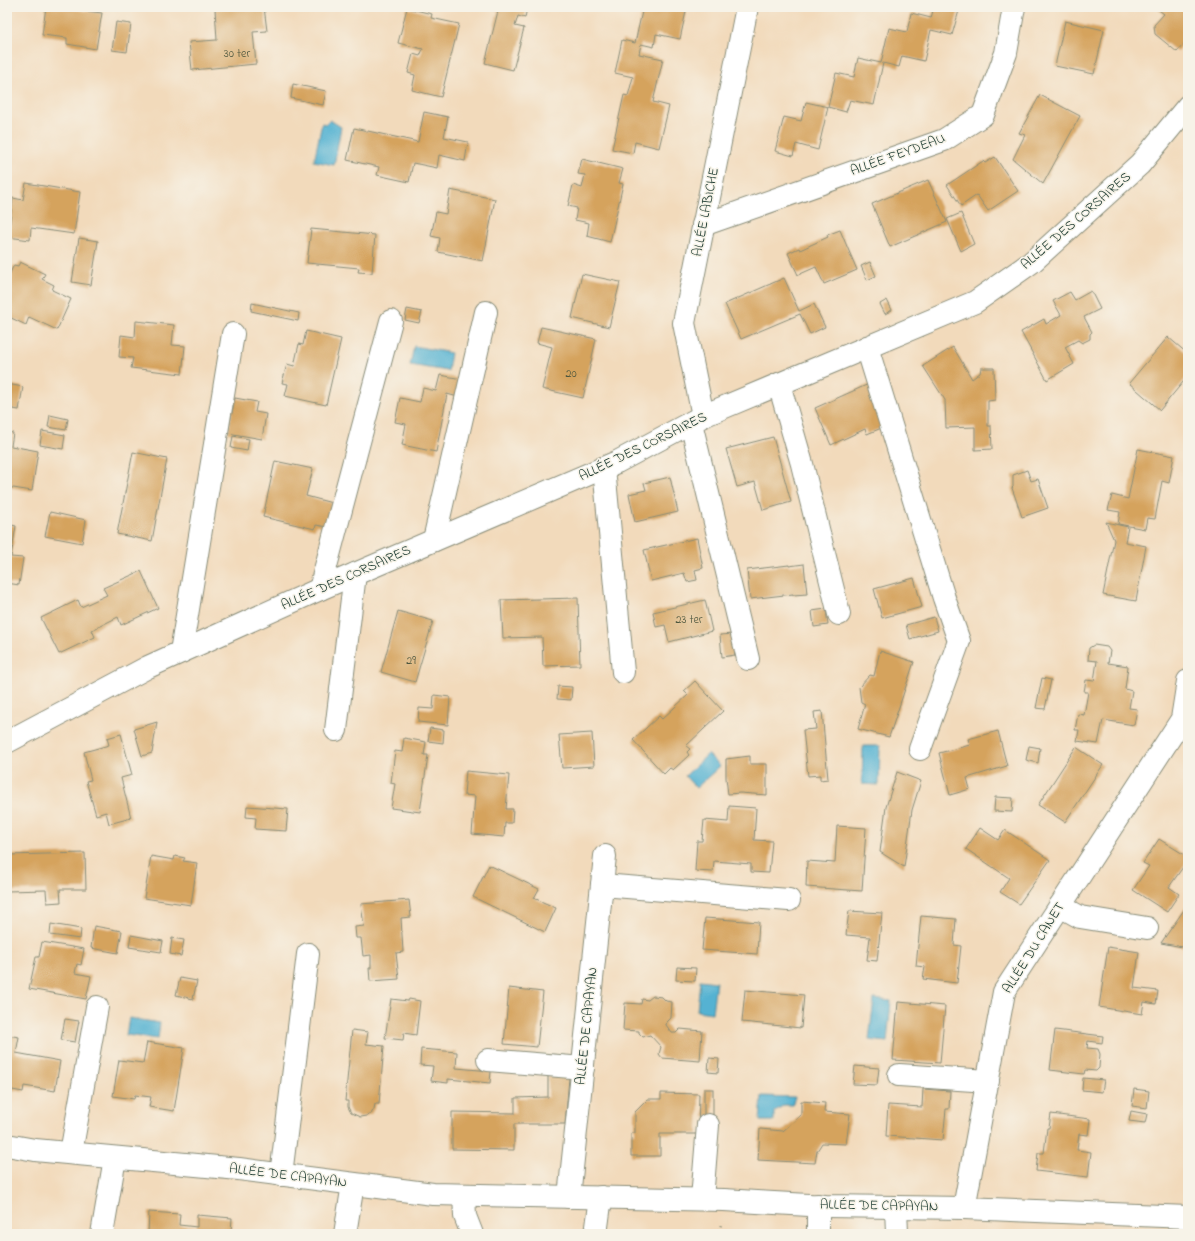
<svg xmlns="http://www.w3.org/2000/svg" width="1195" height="1241" viewBox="0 0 1195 1241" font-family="'Indie Flower',sans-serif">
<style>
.water{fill:#54b2d2;stroke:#3a7883}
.building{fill:#d5a35d}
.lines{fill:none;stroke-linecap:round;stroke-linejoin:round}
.minor-casing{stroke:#888c78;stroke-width:24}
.path{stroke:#888c78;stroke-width:2.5;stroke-dasharray:1 3;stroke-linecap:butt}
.minor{stroke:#fff;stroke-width:22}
.labels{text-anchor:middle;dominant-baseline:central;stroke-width:3;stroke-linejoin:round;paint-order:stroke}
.number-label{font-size:12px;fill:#4c563e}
.street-label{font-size:14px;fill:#1f3d34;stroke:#f7f3e8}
</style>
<rect width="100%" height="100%" fill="#f7f3e8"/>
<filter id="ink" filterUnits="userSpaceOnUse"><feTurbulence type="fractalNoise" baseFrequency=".025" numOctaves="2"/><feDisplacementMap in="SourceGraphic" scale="8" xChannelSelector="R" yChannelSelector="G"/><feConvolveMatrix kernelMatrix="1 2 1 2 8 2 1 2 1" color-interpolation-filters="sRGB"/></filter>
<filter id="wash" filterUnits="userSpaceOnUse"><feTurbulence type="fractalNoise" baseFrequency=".012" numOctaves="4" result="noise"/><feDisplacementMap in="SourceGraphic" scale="16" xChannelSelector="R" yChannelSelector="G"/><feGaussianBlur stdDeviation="0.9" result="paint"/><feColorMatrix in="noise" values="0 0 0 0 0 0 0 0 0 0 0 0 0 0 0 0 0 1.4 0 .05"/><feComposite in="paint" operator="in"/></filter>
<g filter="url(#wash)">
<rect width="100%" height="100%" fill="#f2dabb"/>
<!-- water -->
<g class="water">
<path d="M330,120L341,127L334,165L314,161L322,123L326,124Z"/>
<path d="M414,346L451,353L448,371L410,365Z"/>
<path d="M863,746H880L879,785L862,784Z"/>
<path d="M708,754L720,766L696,788L685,776Z"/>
<path d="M700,980L716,982L712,1013L697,1011Z"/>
<path d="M874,999L891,1001L887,1042L869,1040Z"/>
<path d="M129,1018L160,1023L158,1039L126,1035Z"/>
<path d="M762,1096L795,1097L792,1105H784L774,1112V1121H760Z"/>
</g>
<g id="blocks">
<!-- building -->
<g class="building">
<path d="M46,7H70V9L102,13L96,49L67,44V38L42,35Z"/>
<path d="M233,7H264L267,31L253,32L256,64L192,70L189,42L217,40L215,9Z"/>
<path d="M495,7H527L525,18L518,16L515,26L524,28L513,70L485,63L498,11L494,10Z"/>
<path d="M643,7H687L680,39L656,34L654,47L641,44L639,54L663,59L653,102L669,106L659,148L635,142L633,153L612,149L624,95L628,96L633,77L615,73L622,40L635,43Z"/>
<path d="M934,7H960L952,35L931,30L924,61L902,56L899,67L883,63L874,105L850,100L846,112L828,107L836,73L854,77L858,58L881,63L889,28L907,32L911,13L931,18Z"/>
<path d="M1155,7H1188V39L1177,52L1155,34L1154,25L1164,14Z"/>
<path d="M407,8L432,14L431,18L459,24L441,97L412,90L415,75L408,73L413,54L420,56L423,49L398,43Z"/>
<path d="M1065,21L1104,30L1094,74L1055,66Z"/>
<path d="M116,22L131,24L127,52L112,50Z"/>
<path d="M293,84L326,91L323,105L291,98Z"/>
<path d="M1040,95L1080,116L1043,184L1013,159L1025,135L1019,133Z"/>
<path d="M806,102L828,107L818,150L796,144L793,156L775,151L784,117L801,121Z"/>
<path d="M424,112L448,117L444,137L468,142L465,161L439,155L437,168L413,163L409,182L377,175L379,167L347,160L354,128L418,142Z"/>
<path d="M995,157L1018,191L988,211L977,195L961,206L947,185L983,161L985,163Z"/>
<path d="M582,159L623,169L619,183L623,184L610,242L587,236L589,223L575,220L577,208L568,206L573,185L582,188L585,175L578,174Z"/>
<path d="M928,180L947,222L890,247L872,204Z"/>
<path d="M26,183L80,192L74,234L31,228L30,240L8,237L13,198L23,200Z"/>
<path d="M450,190L495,199L483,261L438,252L440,238L431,236L436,212L446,214Z"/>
<path d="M961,213L974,244L961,251L947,219Z"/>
<path d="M311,229L375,235L372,273L358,272L359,268L307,263Z"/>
<path d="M840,230L857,270L824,284L816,267L798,275L788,253L799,248L800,250L828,237L827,235Z"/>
<path d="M79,238L98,241L91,285L72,282Z"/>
<path d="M20,262L45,274L42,279L54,285L52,290L71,299L57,330L29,317L26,325L7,316V279L14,265L18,266Z"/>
<path d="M870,262L876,276L867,280L861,266Z"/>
<path d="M582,274L620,282L609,327L572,318Z"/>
<path d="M784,278L799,311L814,304L825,327L810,334L800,314L741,339L725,304Z"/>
<path d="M1091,291L1100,309L1084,317L1092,332L1090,334V339L1082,343L1078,340L1065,347L1074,364L1047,380L1021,332L1044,319L1046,324L1061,315L1053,301L1070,292L1075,300Z"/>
<path d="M887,300L892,310L885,314L880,304Z"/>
<path d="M252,303L299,313L298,321L251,311Z"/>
<path d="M407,309L422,312L419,323L405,320Z"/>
<path d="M136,321L174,325L172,345L185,346L182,374L131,368L133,358L119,357L121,335L135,337Z"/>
<path d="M541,327L596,339L583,398L542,389L552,347L537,343Z"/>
<path d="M306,331L341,339L326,405L285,396L288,384L282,383L287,364L294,366L299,344L303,345Z"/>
<path d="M1168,337L1188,354V376L1160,410L1129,383Z"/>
<path d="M953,347L972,379L980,373L981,368H994L995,400L988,401V426H991L992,449L975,450V427L946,428L945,400L923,366Z"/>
<path d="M440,375L462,379L458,397L447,394L436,452L402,445L406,424L395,422L400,398L420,402L423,388L436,391Z"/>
<path d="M871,383L884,427L867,434L865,429L831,445L815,408Z"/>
<path d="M7,384L23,387L19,410L7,408Z"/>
<path d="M235,398L257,402L255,412L266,414L262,439L228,433Z"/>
<path d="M50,415L68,419L66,430L48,427Z"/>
<path d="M42,431L65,435L63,449L40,445Z"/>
<path d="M7,432L13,433L11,446L38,451L32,491L7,487Z"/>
<path d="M233,436L249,439L247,451L231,448Z"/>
<path d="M773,437L791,502L763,510L755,482L737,487L726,449Z"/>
<path d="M1138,449L1174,456L1169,483L1162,481L1155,519L1147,518L1145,529L1118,524L1120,512L1108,510L1112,495L1128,499Z"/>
<path d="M133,452L167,459L152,541L117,534Z"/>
<path d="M275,461L313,469L306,496L332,503L327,527L316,525L315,529L263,517Z"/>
<path d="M1027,470L1031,481L1038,479L1048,508L1022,517L1012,488L1013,487V475Z"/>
<path d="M670,477L678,512L635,522L629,494L646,490L644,483Z"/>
<path d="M50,512L86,520L82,543L45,536Z"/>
<path d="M1106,522L1128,527L1125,542L1146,546L1136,601L1103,595L1114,540Z"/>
<path d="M7,524L16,526L11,557L23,558L19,585L7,583Z"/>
<path d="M697,538L703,568L695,570L697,580L687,582L684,573L651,581L644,550Z"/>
<path d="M804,564L807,594L793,595V594L750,599L747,570L789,565V566Z"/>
<path d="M141,571L158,608L121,625L118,617L92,630L95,637L59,654L41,618L78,600L81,607L107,595L103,588Z"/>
<path d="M914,578L922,607L882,618L874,589Z"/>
<path d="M578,598L580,665L543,666L542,637L503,638L501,600Z"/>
<path d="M705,600L712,631L669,642L665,625L656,627L653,612Z"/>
<path d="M826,609L828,625L814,627L812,611Z"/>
<path d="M398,611L433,621L415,682L381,672Z"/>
<path d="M934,617L938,631L910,639L906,625Z"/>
<path d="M733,634L735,655L722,657L720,635Z"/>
<path d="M1094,645L1107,647L1110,651L1108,663L1128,666L1125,689L1132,691L1129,708L1137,709L1134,725L1103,720L1098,744L1077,741L1079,730H1075L1078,714L1084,715L1088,692H1084L1086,680L1094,681L1097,661L1088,660L1089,648Z"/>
<path d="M880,651L914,662L889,737L858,729L865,704L861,702L859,687L870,675L874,676Z"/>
<path d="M1042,678L1051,680L1045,709L1036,708Z"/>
<path d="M695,681L723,711L686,746L690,749L687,752L689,755L673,770L670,768L664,774L633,740L659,716L662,719L688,695L684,691Z"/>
<path d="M558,686L572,687L571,700L557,699Z"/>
<path d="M434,695L450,697L448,725L418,722L419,708L433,709Z"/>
<path d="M822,711L828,779L820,780V775L808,776L803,730L816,729L814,712Z"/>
<path d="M157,722L152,753L142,756L134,729Z"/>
<path d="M430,728L444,730L443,743L428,741Z"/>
<path d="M998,731L1007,766L967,778L970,789L950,795L939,753L970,745L968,739Z"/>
<path d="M592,733L594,766L562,768L559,735Z"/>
<path d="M121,734L132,775L121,778L131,818L109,824L106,812L96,815L86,781L91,780L84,752L109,745L107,738Z"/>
<path d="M404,738L426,742L424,755H428L420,812L391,808L395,784L391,783L395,751L402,752Z"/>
<path d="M1029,746L1040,748L1038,763L1026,760Z"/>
<path d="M1076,747L1103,765L1065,822L1038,805Z"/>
<path d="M750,756V764H767V795L740,793L728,794L726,778V759Z"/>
<path d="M466,771L509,775L506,809H513L512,823H505L504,837L472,834L475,796L464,795Z"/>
<path d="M897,772L921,781L912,810L904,867L880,852L886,807Z"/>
<path d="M995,797L1013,798L1012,812L994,811Z"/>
<path d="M247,806L288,809L286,831L255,829L256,818L246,817Z"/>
<path d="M729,806L756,808L754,840L772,841L769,873L751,872V864L714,861L713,872L695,871L697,841H702L704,820L728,822Z"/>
<path d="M837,826L866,828L862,891L806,887L807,861L835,863Z"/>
<path d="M980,828L998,840L1005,830L1050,860L1019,904L1000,892L1009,878L966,849Z"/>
<path d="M1159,839L1188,857V860L1169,887L1179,894L1167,912L1133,890L1149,866L1143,863Z"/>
<path d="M85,853L86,889H60L61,902L47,903L46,890L7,891V855Z"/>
<path d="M151,856L174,860L175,856L185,858L183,861L197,863L191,905L144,898Z"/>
<path d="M489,865L539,889L534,898L556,908L545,932L473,897Z"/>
<path d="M409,900L411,917L401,918L403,952L396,953L399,979L370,981L369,968H371V955L363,956L361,938H356L355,927L364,926L361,904Z"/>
<path d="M1186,907H1188V948L1161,943Z"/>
<path d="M849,911L882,913L877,961L867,960L870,937L846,935Z"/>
<path d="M921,916L956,919L954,945L961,946L957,983L923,979L925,967L916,966Z"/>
<path d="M705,918L759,922L757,954L702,950Z"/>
<path d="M51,924L81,929L80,939L50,935Z"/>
<path d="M94,926L122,931L118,953L91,948Z"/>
<path d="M131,935L163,941L161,952L129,947Z"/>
<path d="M172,938L184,940L181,956L170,954Z"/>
<path d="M42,942L84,949L81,965L77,964L75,973L91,976L86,999L29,989L36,957H39Z"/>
<path d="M1108,947L1139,952L1134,988L1158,991L1156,1004L1144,1002L1142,1014L1099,1007Z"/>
<path d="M677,967L696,968L695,981L676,980Z"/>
<path d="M180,978L197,981L193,999L176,995Z"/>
<path d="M509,988L543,992L537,1047L504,1044Z"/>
<path d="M745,990L804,995L801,1028L742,1022Z"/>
<path d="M653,996L662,997L666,1001L672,1002L671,1018L667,1022L666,1025L672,1033H676L680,1029L702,1031L700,1061L662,1058L659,1054L661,1047L650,1035L643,1037L639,1033V1031L623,1030L625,1003L641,1004L642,999L648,1000Z"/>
<path d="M391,999L408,1001L409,999L420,1001L416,1035L404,1033L403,1040L385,1038Z"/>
<path d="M898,1002L945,1006L940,1063L893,1060Z"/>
<path d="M65,1019L79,1021L75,1042L61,1040Z"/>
<path d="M352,1030L368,1032L366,1044L384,1046L379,1104H375L374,1109L371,1114L366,1116L360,1117L351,1113L348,1107V1101H345Z"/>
<path d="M1055,1030L1103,1036L1102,1043L1088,1041L1087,1048L1098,1049L1100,1054L1099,1068L1096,1071L1085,1070L1084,1074L1050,1070Z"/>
<path d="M7,1035L19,1037L16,1053L60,1061L55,1091L24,1086L23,1092L7,1089Z"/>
<path d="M147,1042L184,1048L174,1111L149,1107L151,1097L135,1095L134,1099L113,1096L119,1060L143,1063Z"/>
<path d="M421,1049L457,1052L456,1068L491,1071L490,1083L448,1079V1083L431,1081L433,1066L420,1065Z"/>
<path d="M709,1058L719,1059L718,1073L708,1072Z"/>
<path d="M855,1066L879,1068L877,1085L853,1084Z"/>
<path d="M548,1076L569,1078L565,1124H514V1150L452,1149V1112L515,1113V1098L548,1097Z"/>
<path d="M1083,1078L1104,1080L1102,1092L1082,1090Z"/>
<rect x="704" y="1089" width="9" height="27"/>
<path d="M923,1089L950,1091L949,1109H946L943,1140L886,1136L888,1105L922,1107Z"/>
<path d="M1134,1089L1149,1091L1147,1108L1132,1106Z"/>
<path d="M661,1093L699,1094L698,1134H660V1156H631V1133H635V1112L648,1099H661Z"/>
<path d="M801,1101L825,1103L824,1112L850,1114L846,1144L822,1143L817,1151L815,1163L758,1160L760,1129L783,1131L801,1115Z"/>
<path d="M1131,1111L1147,1114L1145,1123L1129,1121Z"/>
<path d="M1051,1114L1090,1119L1088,1135L1079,1134L1077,1150L1091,1152L1088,1177L1036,1171L1038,1153H1044L1047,1128H1049Z"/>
<path d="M149,1212L180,1214L179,1225L197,1227V1215L232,1218L231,1231L244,1232V1234H148Z"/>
</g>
</g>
</g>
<g filter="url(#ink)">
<use href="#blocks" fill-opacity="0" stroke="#888c78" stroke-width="1"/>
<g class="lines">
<defs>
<g id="minor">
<path d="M703,225L944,140L983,115L1006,53L1014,7"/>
<path d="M867,347L944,598L959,641L920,749"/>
<path d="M779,384L802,464L839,614"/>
<path d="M703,416L684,323L747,7"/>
<path d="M691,423L748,659"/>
<path d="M604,468L623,672"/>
<path d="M434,540L486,312"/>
<path d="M320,589L391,321"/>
<path d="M181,652L233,334"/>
<path d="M336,730L355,574"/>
<path d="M7,742L148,667L320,589L617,462L703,416L975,302L1032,262L1140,164L1188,106"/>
<path d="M602,885L789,900"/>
<path d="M1060,906L1080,917L1147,928"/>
<path d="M488,1060L583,1068"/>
<path d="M899,1075L988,1081"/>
<path d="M7,1145L35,1150L239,1169L433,1194L724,1200L826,1206L964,1208L1188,1217"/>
<path d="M71,1153L97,1007"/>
<path d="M281,1175L308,954"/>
<path d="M464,1195L465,1216L472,1234"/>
<path d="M569,1197L605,856"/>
<path d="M702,1199L708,1125"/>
<path d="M818,1205V1234"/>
<path d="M896,1207L897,1234"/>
<path d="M964,1208L1004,992L1182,719L1188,681"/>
<path d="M102,1234L115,1158"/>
<path d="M345,1234L353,1184"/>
<path d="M596,1234L601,1197"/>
</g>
</defs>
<!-- minor casing -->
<use href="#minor" class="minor-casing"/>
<!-- path -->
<path class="path" d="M719,1234L721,1224"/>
<!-- minor -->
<use href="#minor" class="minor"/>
</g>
</g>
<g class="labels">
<!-- number labels -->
<g class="number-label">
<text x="237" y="54">30 ter</text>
<text x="571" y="374">20</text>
<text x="689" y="620">23 ter</text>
<text x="411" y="661">29</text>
</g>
<!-- street labels -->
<g class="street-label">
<text transform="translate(898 155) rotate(-20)">ALLÉE FEYDEAU</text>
<text transform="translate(706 212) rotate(-79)">ALLÉE LABICHE</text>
<text transform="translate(1076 221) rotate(-41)">ALLÉE DES CORSAIRES</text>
<text transform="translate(643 447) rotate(-26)">ALLÉE DES CORSAIRES</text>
<text transform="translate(346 578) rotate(-24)">ALLÉE DES CORSAIRES</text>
<text transform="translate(1034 948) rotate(-58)">ALLÉE DU CANET</text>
<text transform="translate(587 1026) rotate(-84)">ALLÉE DE CAPAYAN</text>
<text transform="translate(288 1176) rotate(7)">ALLÉE DE CAPAYAN</text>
<text transform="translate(879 1206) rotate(1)">ALLÉE DE CAPAYAN</text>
</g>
</g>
<!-- margin -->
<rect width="1195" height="1241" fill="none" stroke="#f7f3e8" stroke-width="24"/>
</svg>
